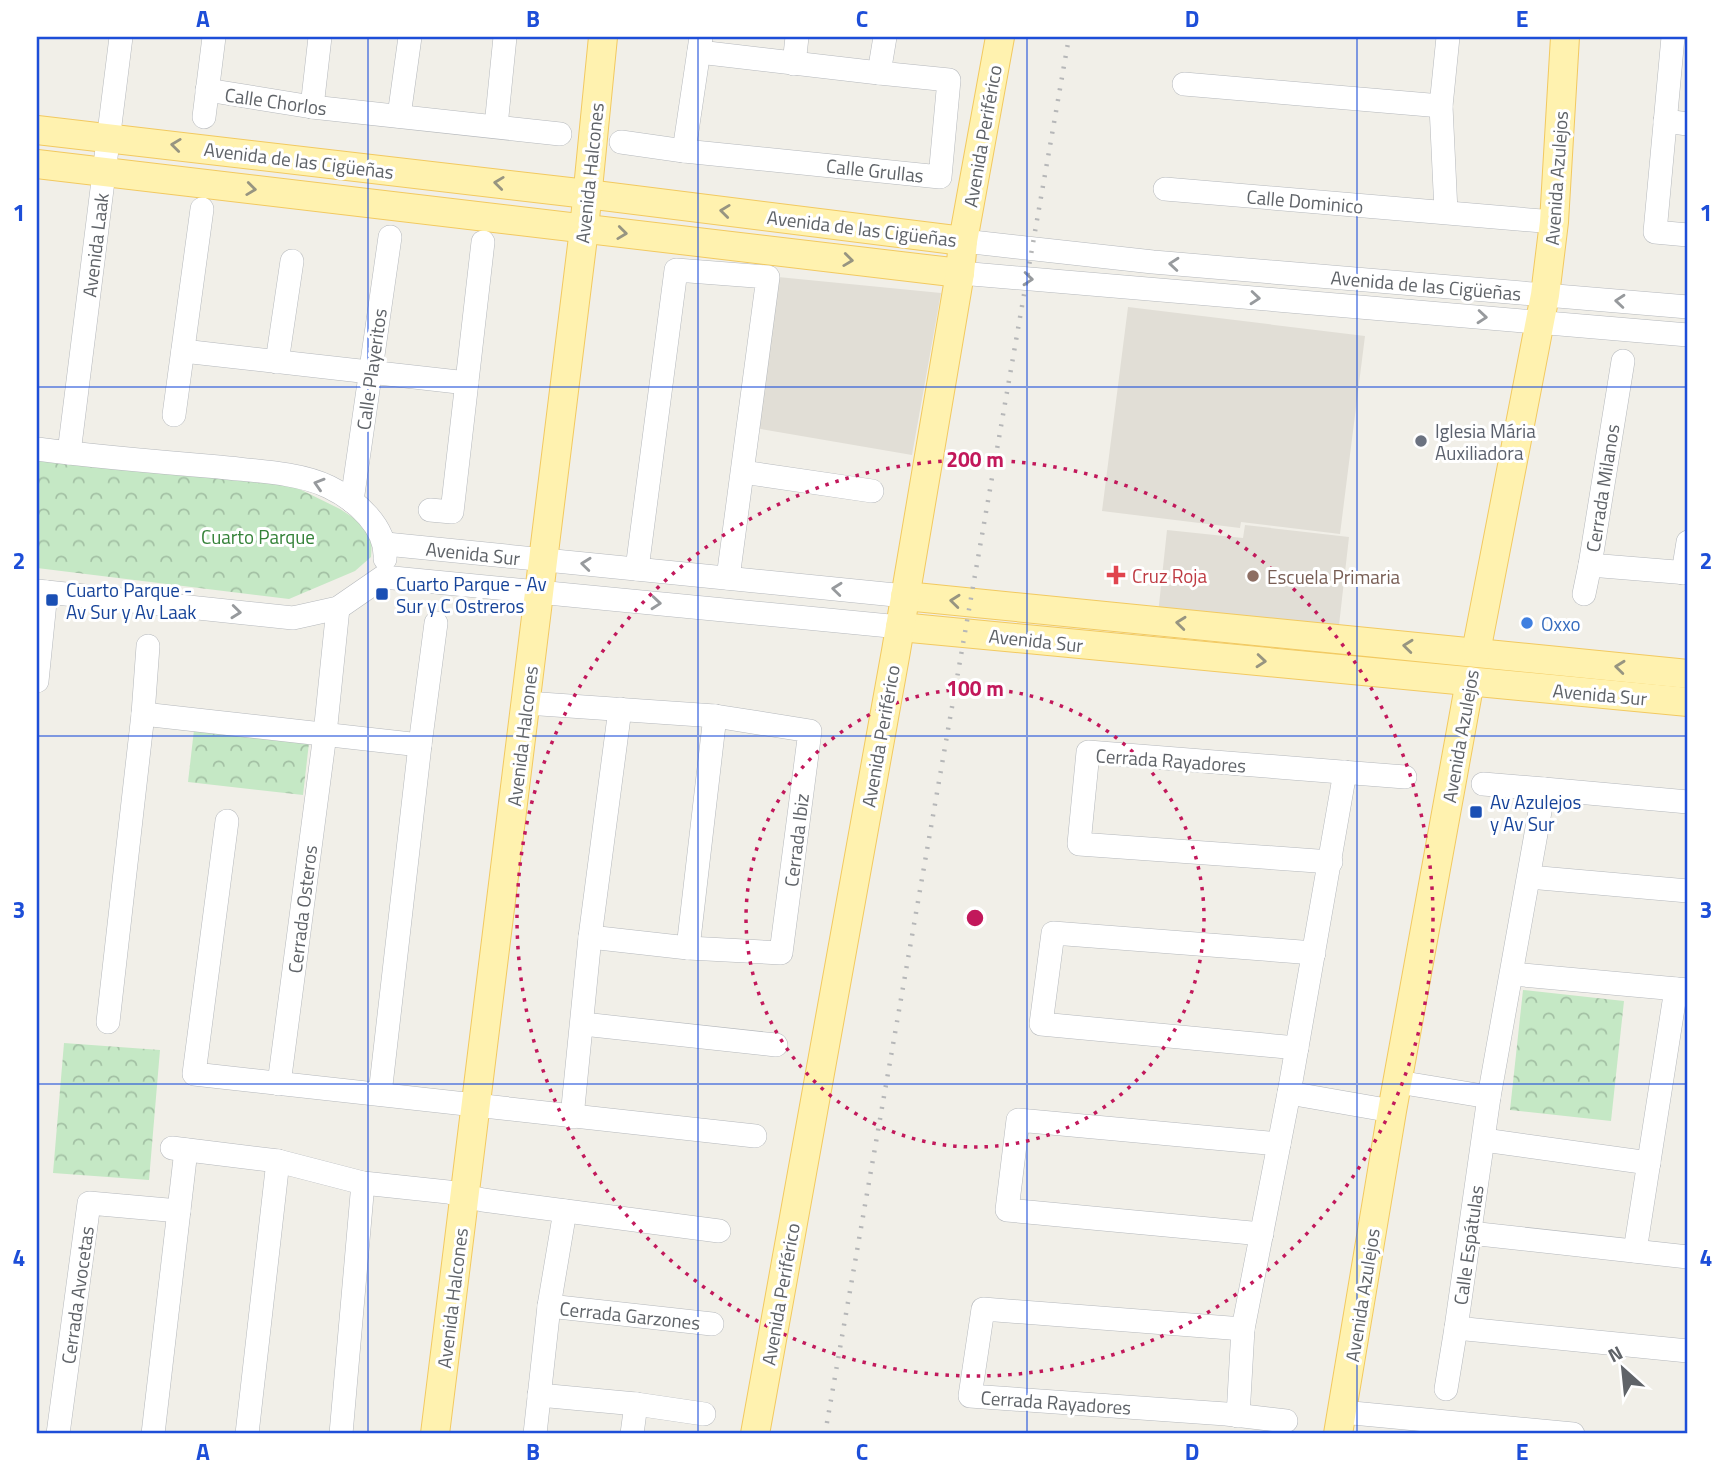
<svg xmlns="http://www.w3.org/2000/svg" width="1725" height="1471" viewBox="0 0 1725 1471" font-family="'Titillium Web',sans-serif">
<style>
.education{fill:#e1ded6}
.park{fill:url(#park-crowns)}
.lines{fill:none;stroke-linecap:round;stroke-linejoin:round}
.minor-casing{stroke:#b5b8bc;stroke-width:24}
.major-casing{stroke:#f2c960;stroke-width:30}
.minor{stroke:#fff;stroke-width:23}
.major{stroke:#fff2af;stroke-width:28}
.rail{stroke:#b6b7b8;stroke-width:4.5;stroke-dasharray:2 9;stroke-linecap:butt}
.oneway{stroke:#979581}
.oneway2{stroke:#979a9d}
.grid{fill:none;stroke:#1d4ed8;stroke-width:2;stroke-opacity:0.55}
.ring{fill:none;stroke:#c2185b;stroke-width:3.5;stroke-dasharray:3.5 7}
.worship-dot{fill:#6b7280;stroke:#fff;stroke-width:2.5}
.health-dot{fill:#e0444e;stroke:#fff;stroke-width:2.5}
.education-dot{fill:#8d6e63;stroke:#fff;stroke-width:2.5}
.transit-dot{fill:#1a4fb4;stroke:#fff;stroke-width:2.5}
.shop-dot{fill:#3f7fe0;stroke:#fff;stroke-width:2.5}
.labels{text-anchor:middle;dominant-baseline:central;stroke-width:6;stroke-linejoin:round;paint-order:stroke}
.street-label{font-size:19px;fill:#5f6368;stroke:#fff}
.worship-label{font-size:19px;fill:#5b616d;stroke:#fff;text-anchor:start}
.park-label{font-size:19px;fill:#348238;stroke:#fff}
.health-label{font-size:19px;fill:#be3a42;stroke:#fff;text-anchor:start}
.education-label{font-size:19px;fill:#785e54;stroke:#fff;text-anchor:start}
.transit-label{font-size:19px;fill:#164399;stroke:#fff;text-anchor:start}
.shop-label{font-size:19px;fill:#366cbe;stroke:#fff;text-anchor:start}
.centre{fill:#c2185b;stroke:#fff;stroke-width:3.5}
.ring-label{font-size:21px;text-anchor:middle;font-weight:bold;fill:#c2185b;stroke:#fff;stroke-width:6;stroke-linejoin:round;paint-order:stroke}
.neatline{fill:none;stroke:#1d4ed8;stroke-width:2.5}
.grid-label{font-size:23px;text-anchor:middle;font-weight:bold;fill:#1d4ed8}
</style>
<defs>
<pattern id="park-crowns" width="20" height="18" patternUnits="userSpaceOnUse" patternTransform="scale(1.75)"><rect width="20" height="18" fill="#c5e8c5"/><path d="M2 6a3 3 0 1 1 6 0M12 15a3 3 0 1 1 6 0" fill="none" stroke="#a3c0a4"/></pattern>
</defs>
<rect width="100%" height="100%" fill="#f1efe8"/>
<!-- education -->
<g class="education">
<path d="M778,277L941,293L912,455L755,428Z"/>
<path d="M1128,307L1365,336L1340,534L1241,522L1240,528L1102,511Z"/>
<path d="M1245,525L1349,537L1338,634L1158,614L1167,530L1243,538Z"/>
</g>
<!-- park -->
<g class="park">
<path d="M37,454L277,478L340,509L363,524L372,539L371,557L355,571L289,599L37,568Z"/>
<path d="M195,721L310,734L303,795L188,782Z"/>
<path d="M1523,990L1624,1001L1611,1121L1510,1110Z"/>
<path d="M64,1043L160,1050L149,1180L53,1173Z"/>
</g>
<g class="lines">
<defs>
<g id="minor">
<path d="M701,37L684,151L940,177L949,80L879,73L885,37"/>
<path d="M1673,37L1655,232L1688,235"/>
<path d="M699,52L879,73"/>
<path d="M794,64L797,37"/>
<path d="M1184,84L1441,106"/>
<path d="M207,90L312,107L560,134"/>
<path d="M312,107L320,37"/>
<path d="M399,116L410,37"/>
<path d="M204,117L214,37"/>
<path d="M1665,121L1688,124"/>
<path d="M496,126L505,37"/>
<path d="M621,142L684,151"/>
<path d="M1165,189L1554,222"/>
<path d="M1446,212L1441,106L1448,37"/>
<path d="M963,241L1153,262L1688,307"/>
<path d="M960,273L1688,335"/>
<path d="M183,351L467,383"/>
<path d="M1623,361L1590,565L1688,573"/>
<path d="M277,362L292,261"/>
<path d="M174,415L202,209"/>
<path d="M37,449C97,457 158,462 219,467C252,471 299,472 329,487C356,500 387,527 385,559"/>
<path d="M69,453L121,37"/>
<path d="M743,472L872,491"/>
<path d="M352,501L390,237"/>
<path d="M430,510L452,512L483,242"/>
<path d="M386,544L905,596"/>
<path d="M637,569L676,270L768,277L728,578"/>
<path d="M1683,573L1688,542"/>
<path d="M37,591L293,618L338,608L383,577L900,627"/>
<path d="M1584,594L1590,565"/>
<path d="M37,681L46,592"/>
<path d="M526,703L715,716L810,731L781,953L688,948L590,937"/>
<path d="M143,714L420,745"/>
<path d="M1483,784L1544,789"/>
<path d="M1688,802L1544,789L1489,1097L1456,1328L1688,1351"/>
<path d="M227,821L194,1074C381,1096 568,1117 755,1136"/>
<path d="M1331,862L1079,844L1088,752L1405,777"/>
<path d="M1529,877L1688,891"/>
<path d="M688,948L715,716"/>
<path d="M1512,974L1688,990"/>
<path d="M108,1022L143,714L148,646"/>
<path d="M583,1024L776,1045"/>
<path d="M1297,1048L1041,1024L1053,933L1314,953"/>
<path d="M1398,1082L1489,1097"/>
<path d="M279,1084L325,734L338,608"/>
<path d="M1289,1093L1392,1111"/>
<path d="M380,1094L420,745L436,623"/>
<path d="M572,1117L590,937L620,709"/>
<path d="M1484,1140L1649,1163"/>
<path d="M172,1148L278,1161L363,1183L448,1192L483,1200L719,1231"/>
<path d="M1470,1233L1688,1257"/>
<path d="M1262,1234L1007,1210L1018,1120L1279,1144"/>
<path d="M1635,1251L1676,989"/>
<path d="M549,1306L712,1324"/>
<path d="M1243,1329L983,1309L970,1396L1226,1414L1286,1421"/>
<path d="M1446,1389L1456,1328"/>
<path d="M539,1395L636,1404L704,1414"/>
<path d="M1342,1412L1573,1434"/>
<path d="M1238,1416L1243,1329L1289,1093L1345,772"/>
<path d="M58,1434L89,1203L179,1211"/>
<path d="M153,1434L186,1150"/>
<path d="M247,1434L278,1161"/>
<path d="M341,1434L363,1183"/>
<path d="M535,1434L549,1306L565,1211"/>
<path d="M632,1434L636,1404"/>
</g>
<g id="major">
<path d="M37,130L587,194L963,241"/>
<path d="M37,164L960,273"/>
<path d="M905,596L1688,674"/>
<path d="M900,627L1688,702"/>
<path d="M1476,652L1545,295L1554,222L1565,37"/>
<path d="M435,1434L584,229L603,37"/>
<path d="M755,1434L896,651L960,273L963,241L1000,37"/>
<path d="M1338,1434L1392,1111L1470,681"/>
</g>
</defs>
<!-- minor casing -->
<use href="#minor" class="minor-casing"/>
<!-- major casing -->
<use href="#major" class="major-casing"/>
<!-- minor -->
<use href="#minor" class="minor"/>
<!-- major -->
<use href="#major" class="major"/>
<!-- rail -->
<path class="rail" d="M825,1434L1069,37"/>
</g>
<!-- one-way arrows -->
<defs><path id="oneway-chevron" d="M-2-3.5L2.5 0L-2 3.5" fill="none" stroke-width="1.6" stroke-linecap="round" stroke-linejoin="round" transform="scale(1.75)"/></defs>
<g class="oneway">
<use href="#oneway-chevron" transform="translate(176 145) rotate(-173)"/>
<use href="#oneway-chevron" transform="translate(499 183) rotate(-173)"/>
<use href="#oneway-chevron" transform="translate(251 189) rotate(7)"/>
<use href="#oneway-chevron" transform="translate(725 211) rotate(-173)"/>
<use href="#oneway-chevron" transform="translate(622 233) rotate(7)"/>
<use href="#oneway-chevron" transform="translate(848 260) rotate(7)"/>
<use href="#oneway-chevron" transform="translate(955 601) rotate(-174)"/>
<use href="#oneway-chevron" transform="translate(1181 623) rotate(-174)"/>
<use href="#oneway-chevron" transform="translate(1408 646) rotate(-174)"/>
<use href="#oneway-chevron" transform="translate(1261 661) rotate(5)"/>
<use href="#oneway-chevron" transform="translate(1620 667) rotate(-174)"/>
</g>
<g class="oneway2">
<use href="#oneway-chevron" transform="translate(1174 264) rotate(-175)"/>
<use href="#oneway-chevron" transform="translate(1028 279) rotate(5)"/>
<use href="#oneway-chevron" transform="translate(1255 298) rotate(5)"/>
<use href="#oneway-chevron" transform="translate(1620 301) rotate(-175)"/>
<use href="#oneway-chevron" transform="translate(1482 317) rotate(5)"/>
<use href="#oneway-chevron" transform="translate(319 484) rotate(-163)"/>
<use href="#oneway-chevron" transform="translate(586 564) rotate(-174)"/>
<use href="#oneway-chevron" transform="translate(837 589) rotate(-174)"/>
<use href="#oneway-chevron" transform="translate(656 603) rotate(5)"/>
<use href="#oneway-chevron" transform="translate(236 612) rotate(6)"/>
</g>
<!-- grid -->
<path class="grid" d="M368,37V1434M698,37V1434M1027,37V1434M1357,37V1434M37,387H1688M37,736H1688M37,1084H1688"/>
<!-- distance rings -->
<g class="ring">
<circle cx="975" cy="918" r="229"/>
<circle cx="975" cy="918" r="458"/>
</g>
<!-- markers -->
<circle class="worship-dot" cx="1421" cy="441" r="7"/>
<path class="health-dot" d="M1112.5 564.5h7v7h7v7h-7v7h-7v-7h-7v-7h7z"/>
<circle class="education-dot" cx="1253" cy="576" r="7"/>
<g class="transit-dot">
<rect x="375" y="587" width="14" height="14" rx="3.5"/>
<rect x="45" y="593" width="14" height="14" rx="3.5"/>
<rect x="1469" y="805" width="14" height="14" rx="3.5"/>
</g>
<circle class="shop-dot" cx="1527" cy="623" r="7"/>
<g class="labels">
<!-- street labels -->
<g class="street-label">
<text transform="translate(276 101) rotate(8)">Calle Chorlos</text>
<text transform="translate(982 136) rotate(-80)">Avenida Periférico</text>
<text transform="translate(299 160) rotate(7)">Avenida de las Cigüeñas</text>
<text transform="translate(875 170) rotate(6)">Calle Grullas</text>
<text transform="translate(589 173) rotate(-84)">Avenida Halcones</text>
<text transform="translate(1556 178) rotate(-86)">Avenida Azulejos</text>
<text transform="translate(1305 201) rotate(5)">Calle Dominico</text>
<text transform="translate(862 228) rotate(7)">Avenida de las Cigüeñas</text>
<text transform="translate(95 245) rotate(-83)">Avenida Laak</text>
<text transform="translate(1426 285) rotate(5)">Avenida de las Cigüeñas</text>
<text transform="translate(371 369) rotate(-82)">Calle Playeritos</text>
<text transform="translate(1602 488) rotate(-81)">Cerrada Milanos</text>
<text transform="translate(473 553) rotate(6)">Avenida Sur</text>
<text transform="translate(1036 640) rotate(6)">Avenida Sur</text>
<text transform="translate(1600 694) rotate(5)">Avenida Sur</text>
<text transform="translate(522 736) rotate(-83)">Avenida Halcones</text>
<text transform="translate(880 736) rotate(-80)">Avenida Periférico</text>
<text transform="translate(1460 736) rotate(-80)">Avenida Azulejos</text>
<text transform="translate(1171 760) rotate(4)">Cerrada Rayadores</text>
<text transform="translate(796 840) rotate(-83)">Cerrada Ibiz</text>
<text transform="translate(302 909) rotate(-83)">Cerrada Osteros</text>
<text transform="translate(1468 1245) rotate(-82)">Calle Espátulas</text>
<text transform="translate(780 1294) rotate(-80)">Avenida Periférico</text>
<text transform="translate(77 1295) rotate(-82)">Cerrada Avocetas</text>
<text transform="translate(1362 1295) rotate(-81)">Avenida Azulejos</text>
<text transform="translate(452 1298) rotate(-83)">Avenida Halcones</text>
<text transform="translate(630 1315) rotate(6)">Cerrada Garzones</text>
<text transform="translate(1056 1402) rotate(4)">Cerrada Rayadores</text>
</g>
<!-- worship labels -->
<g class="worship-label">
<text x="1435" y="430">Iglesia Mária<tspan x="1435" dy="22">Auxiliadora</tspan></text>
</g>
<!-- park labels -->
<g class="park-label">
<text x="258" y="536">Cuarto Parque</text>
</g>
<!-- health labels -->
<g class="health-label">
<text x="1132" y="575">Cruz Roja</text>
</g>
<!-- education labels -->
<g class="education-label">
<text x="1267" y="576">Escuela Primaria</text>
</g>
<!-- transit labels -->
<g class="transit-label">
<text x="396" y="583">Cuarto Parque - Av<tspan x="396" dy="22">Sur y C Ostreros</tspan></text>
<text x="66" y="589">Cuarto Parque -<tspan x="66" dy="22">Av Sur y Av Laak</tspan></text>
<text x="1490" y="801">Av Azulejos<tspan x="1490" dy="22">y Av Sur</tspan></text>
</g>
<!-- shop labels -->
<g class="shop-label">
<text x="1541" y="623">Oxxo</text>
</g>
</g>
<circle cx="975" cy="918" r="10" class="centre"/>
<g class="ring-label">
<text x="975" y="467">200 m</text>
<text x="975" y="696">100 m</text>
</g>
<!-- border -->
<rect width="1725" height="1471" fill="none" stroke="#ffffff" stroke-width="77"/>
<!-- north arrow -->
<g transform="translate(1623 1369) rotate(333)" stroke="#ffffff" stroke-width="5" paint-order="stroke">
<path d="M0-5L12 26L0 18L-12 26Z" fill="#5f6368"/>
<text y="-10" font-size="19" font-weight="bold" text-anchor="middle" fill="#5f6368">N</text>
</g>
<rect x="38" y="38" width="1648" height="1394" class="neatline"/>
<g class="grid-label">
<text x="203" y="27">A</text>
<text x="533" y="27">B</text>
<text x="862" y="27">C</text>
<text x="1192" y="27">D</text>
<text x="1522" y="27">E</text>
<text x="19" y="221">1</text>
<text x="1706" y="221">1</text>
<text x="19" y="569">2</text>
<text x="1706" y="569">2</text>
<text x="19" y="918">3</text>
<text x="1706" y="918">3</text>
<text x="19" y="1266">4</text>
<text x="1706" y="1266">4</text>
<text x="203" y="1460">A</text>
<text x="533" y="1460">B</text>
<text x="862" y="1460">C</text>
<text x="1192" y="1460">D</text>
<text x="1522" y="1460">E</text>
</g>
</svg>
